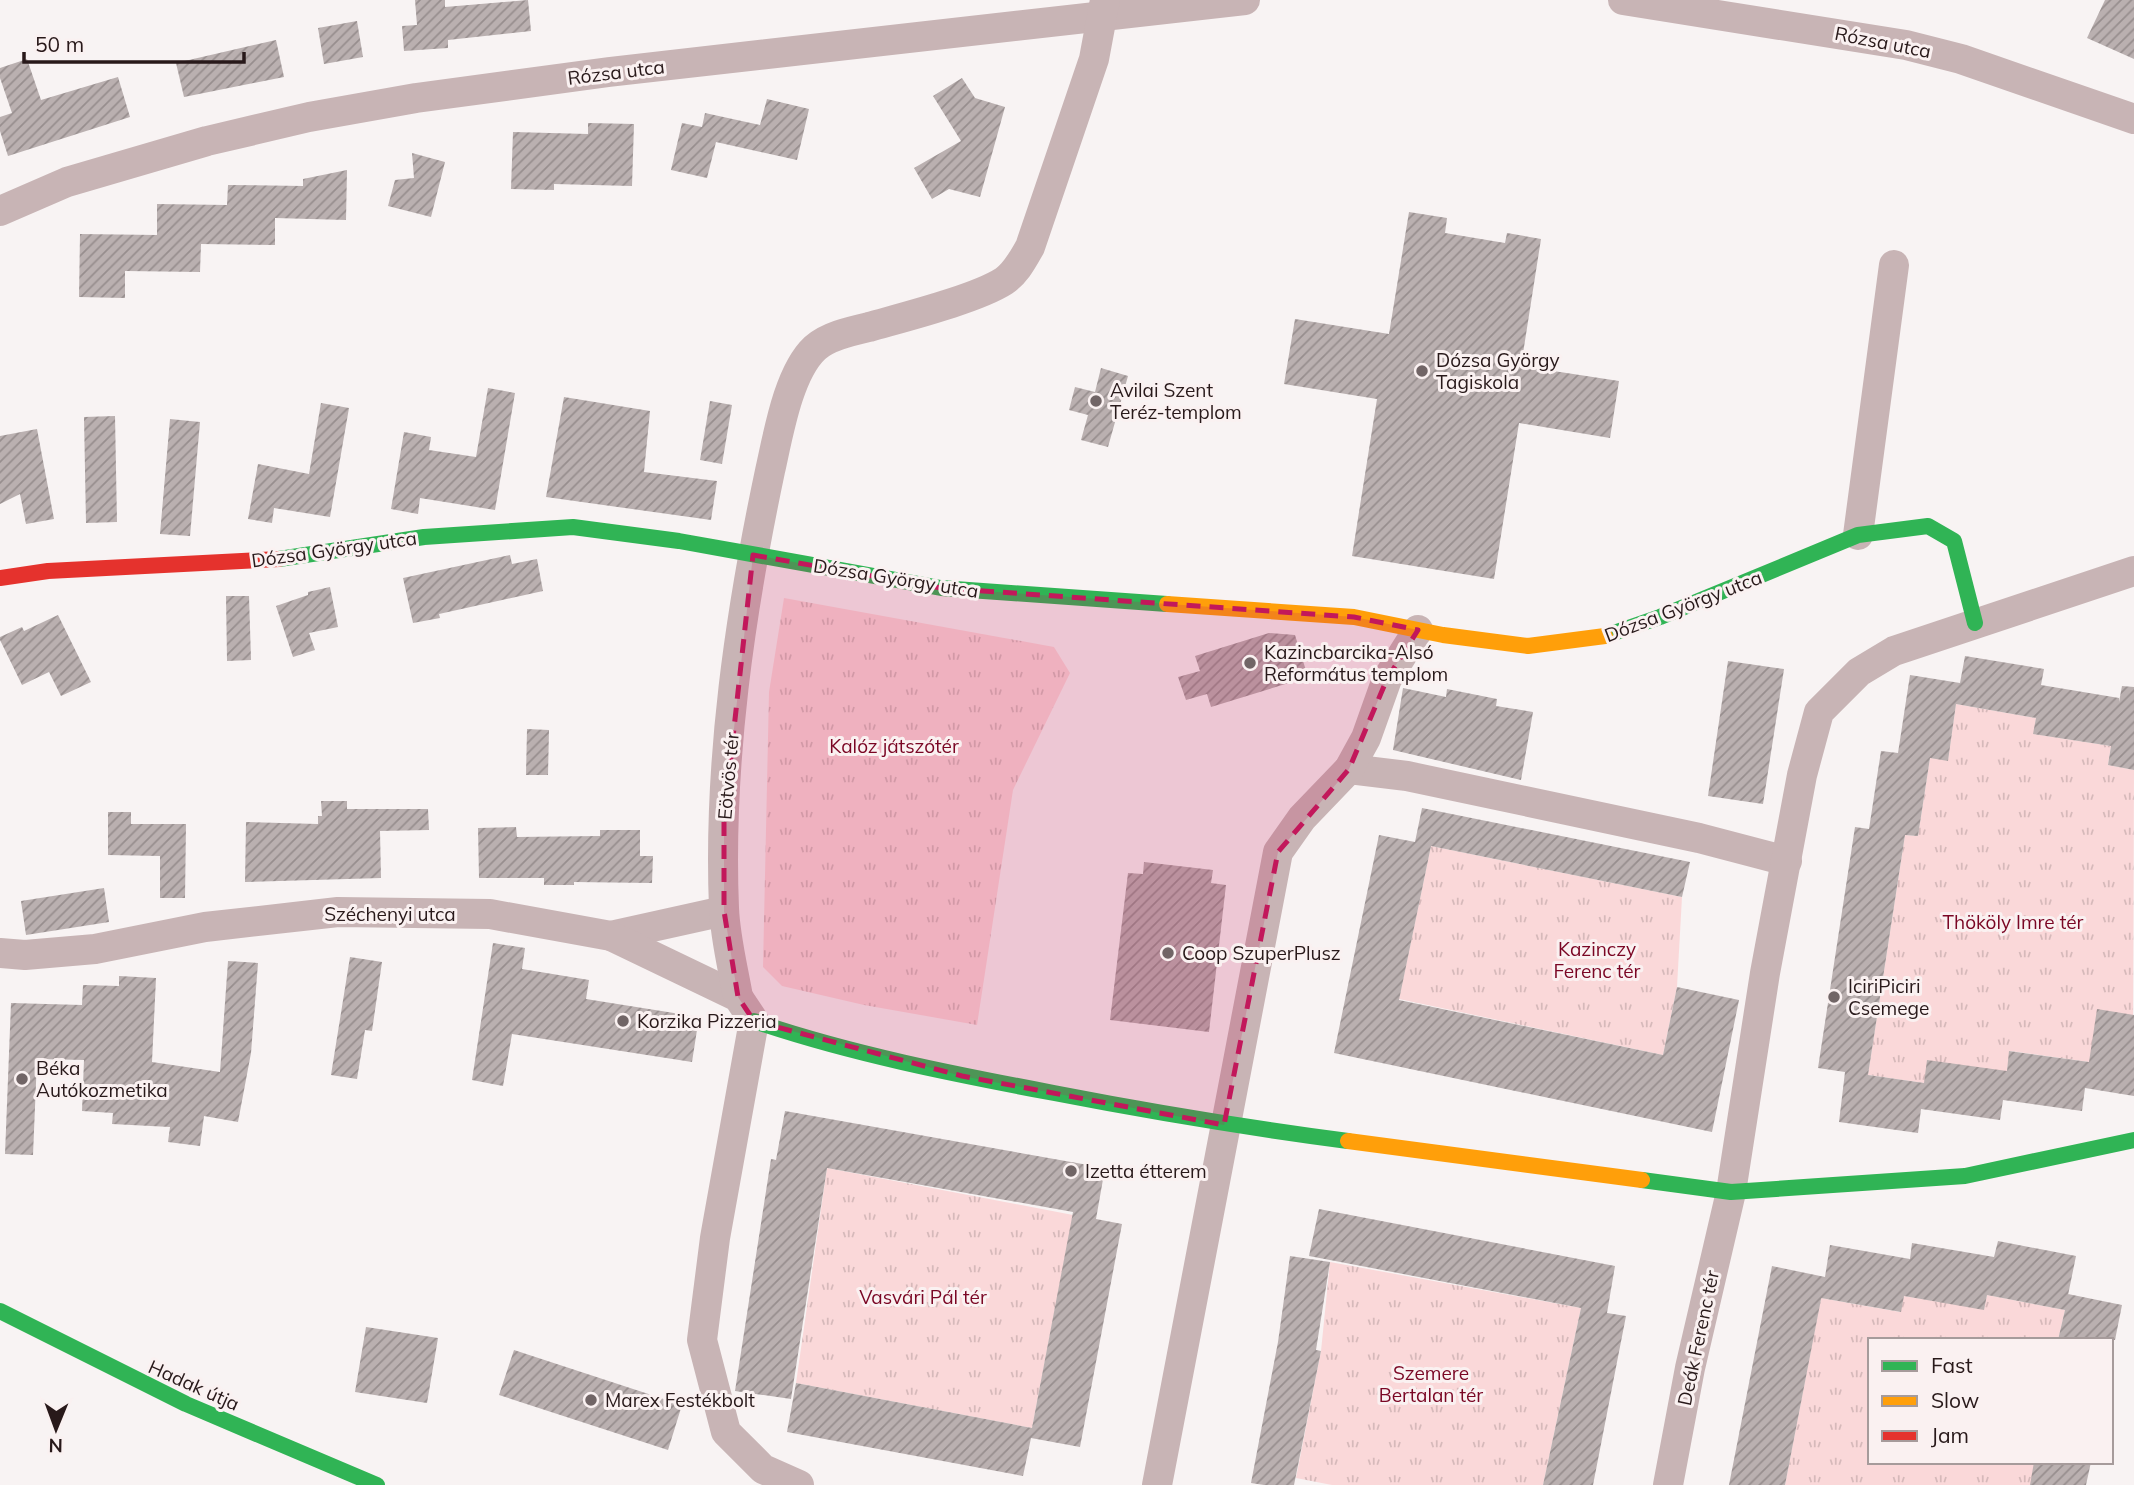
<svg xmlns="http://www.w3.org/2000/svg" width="2134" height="1485" viewBox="0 0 2134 1485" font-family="Mulish,sans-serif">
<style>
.park{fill:url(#park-tufts)}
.building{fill:url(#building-hatch)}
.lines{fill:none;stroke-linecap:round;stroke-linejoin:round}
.street{stroke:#c8b4b5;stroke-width:30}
.fast{stroke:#30b455;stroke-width:16}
.slow{stroke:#ff9f0a;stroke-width:16}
.jam{stroke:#e5322d;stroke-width:16}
.marked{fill:#c2185b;fill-opacity:0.2;stroke:#c2185b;stroke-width:5;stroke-dasharray:14 9;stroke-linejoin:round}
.poi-dot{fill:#716566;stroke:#faf1f1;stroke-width:2.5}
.labels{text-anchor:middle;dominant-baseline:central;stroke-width:6;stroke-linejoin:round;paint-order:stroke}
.street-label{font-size:19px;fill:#28191a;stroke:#faf1f1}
.poi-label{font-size:19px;fill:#28191a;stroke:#faf1f1;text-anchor:start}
.park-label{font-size:19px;fill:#7a0624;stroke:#faf1f1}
</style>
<defs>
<pattern id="park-tufts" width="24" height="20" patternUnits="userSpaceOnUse" patternTransform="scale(1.75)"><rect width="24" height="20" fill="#fad8d9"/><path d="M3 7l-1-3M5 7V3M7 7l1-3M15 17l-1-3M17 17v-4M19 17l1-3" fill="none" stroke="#d6b9ba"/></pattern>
<pattern id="building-hatch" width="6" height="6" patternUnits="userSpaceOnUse" patternTransform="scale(1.75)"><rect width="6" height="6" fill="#bab0b0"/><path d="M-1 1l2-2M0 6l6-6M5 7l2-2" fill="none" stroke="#978e8e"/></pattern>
</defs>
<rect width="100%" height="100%" fill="#f8f3f3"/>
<!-- park -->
<g class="park">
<path d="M784,598L1054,647L1070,673L1013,790L977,1025L864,1005L782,986L763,967L769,692Z"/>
<path d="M1956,704L2036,718L2034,734L2111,746L2108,765L2134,770L2133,1015L2089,1062L2010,1051L2007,1071L1924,1083L1868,1075L1905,835L1918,836L1930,758L1948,760Z"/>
<path d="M1431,846L1682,897L1677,987L1663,1055L1399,999Z"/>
<path d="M827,1168L1073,1215L1032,1428L796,1383Z"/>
<path d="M1330,1262L1581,1308L1543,1485H1332L1296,1478L1321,1351Z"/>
<path d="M1987,1295L2065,1310L2058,1340H1870V1462H2035L2031,1485H1785L1821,1298L1900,1312L1904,1296L1984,1309Z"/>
</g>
<!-- building -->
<g class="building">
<path d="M415,0H445V7L528,0L531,31L448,40V48L404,51L402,26L417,25Z"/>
<path d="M2105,0H2134V59L2087,38Z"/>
<path d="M357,21L363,57L324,64L318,28Z"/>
<path d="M276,40L284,77L184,97L176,63Z"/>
<path d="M27,59L41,100L118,77L130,117L8,156L0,131V117L12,113L0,78V68Z"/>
<path d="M962,78L975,98L1005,107L980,197L949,189L932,199L914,168L961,141L933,96Z"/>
<path d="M767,99L809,109L797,160L716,142L707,178L671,170L682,123L702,127L705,113L760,125Z"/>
<path d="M588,123L634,124L632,186L554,184V190L511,189L513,132L588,134Z"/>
<path d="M412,153L445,162L431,217L388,206L395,180L414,178Z"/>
<path d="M347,170L346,220L275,218V245L201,244L200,272L125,271V298L79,297L80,234L157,235V204L227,205L228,185L303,186V179Z"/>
<path d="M1409,212L1447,218L1445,233L1505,243L1507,233L1541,239L1521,366L1619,381L1610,438L1519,423L1494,579L1352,556L1377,399L1284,384L1295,319L1389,334Z"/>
<path d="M1101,368L1128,376L1108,447L1081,440L1088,415L1069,410L1075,387L1095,392Z"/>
<path d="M488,388L515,393L495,510L420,498L418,514L391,509L404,432L431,437L429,450L476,457Z"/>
<path d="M564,397L650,411L644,472L717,481L711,520L546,497Z"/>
<path d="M710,401L732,405L722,464L700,460Z"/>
<path d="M321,403L349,408L330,517L274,508L272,523L248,519L258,464L309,474Z"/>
<path d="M115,416L117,522L86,523L84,417Z"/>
<path d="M170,419L200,422L190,536L160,534Z"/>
<path d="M37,429L54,519L26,524L20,494L0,504V436Z"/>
<path d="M510,555L512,564L537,559L543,591L439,614L440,618L413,623L403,578Z"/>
<path d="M330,587L338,627L309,633L315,650L293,657L276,606L308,595V592Z"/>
<path d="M226,596H249L251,660L227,661Z"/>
<path d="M58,615L91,682L61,696L49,672L22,685L0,640V637L22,627L24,631Z"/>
<path d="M1269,633L1295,635L1308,677L1211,707L1207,694L1186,700L1178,677L1200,671L1195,656Z"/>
<path d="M1965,656L2044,669L2041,685L2119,698V702L2122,686L2134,687V770L2108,765L2111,746L2033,734L2036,718L1956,704L1948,761L1930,758L1918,836L1905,835L1868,1075L1924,1083L1927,1060L2007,1071L2009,1051L2089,1062L2097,1009L2134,1015V1096L2085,1088L2082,1111L2003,1100L2000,1120L1921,1109L1918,1133L1839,1122L1845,1072L1818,1068L1855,827L1869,829L1881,751L1898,753L1910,675L1960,683Z"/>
<path d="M1728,661L1784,669L1763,804L1708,796Z"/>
<path d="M1403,688L1446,697L1447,689L1497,699L1496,706L1533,712L1521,780L1393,750Z"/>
<path d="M527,729L549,730L548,775H526Z"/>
<path d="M321,801H347V809H428L429,830L380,831L381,878L245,882L246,822L318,824V816H322Z"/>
<path d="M1422,808L1690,862L1682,897L1431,846L1399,1000L1663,1055L1677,987L1739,1000L1712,1132L1334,1053L1379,835L1415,842Z"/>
<path d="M108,812H131V824H186L185,898H160V856L108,855Z"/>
<path d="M516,827L517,837L600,836V830H640V856H653L652,883L574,882V885H544V878H479L478,828Z"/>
<path d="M1144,862L1213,870L1211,883L1226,885L1209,1032L1110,1020L1128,873L1143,874Z"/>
<path d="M104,888L109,922L26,935L21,901Z"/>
<path d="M493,943L525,948L522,969L589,980L586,999L699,1017L692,1062L512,1034L503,1086L472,1080Z"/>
<path d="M350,957L382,962L372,1031L365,1030L357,1079L331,1075Z"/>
<path d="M228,961L258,963L251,1053L238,1122L204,1116L200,1146L168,1142L170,1127L112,1124L113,1113L82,1111L84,1060L37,1059L33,1155L5,1154L11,1003L82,1005L83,985L119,986V976L156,978L152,1062L220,1072Z"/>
<path d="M785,1111L1105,1168L1096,1219L1122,1224L1080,1447L1031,1438L1023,1476L787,1432L796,1383L1032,1428L1073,1212L827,1168L791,1399L735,1391L771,1159L776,1160Z"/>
<path d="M1319,1209L1615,1266L1607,1313L1626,1316L1593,1485H1543L1581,1308L1309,1256Z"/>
<path d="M1998,1241L2076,1256L2066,1305L2068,1294L2122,1305L2115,1340H2058L2065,1310L1987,1295L1984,1310L1904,1296L1901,1312L1821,1298L1823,1289L1785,1485H1729L1772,1266L1825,1277L1830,1245L1910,1259L1912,1243L1994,1257Z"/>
<path d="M1290,1256L1330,1262L1316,1350L1321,1351L1294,1485H1264L1251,1483L1278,1342Z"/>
<path d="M366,1327L438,1338L427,1403L355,1392Z"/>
<path d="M514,1350L682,1405L668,1450L499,1395Z"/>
<path d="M2034,1462H2091L2086,1485H2030Z"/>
</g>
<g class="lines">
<!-- street -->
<g class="street">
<path d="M1623,0L1906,45L1961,59L2134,119"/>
<path d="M0,211L67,182L207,141L309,117L416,98L609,72L1245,0"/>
<path d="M1858,535L1894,265"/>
<path d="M1349,769L1407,776L1699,838L1787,861"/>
<path d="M611,936L724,911"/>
<path d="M0,953L25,955L95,949L205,927L338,912L490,914L611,936L738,997L754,1021L715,1238L702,1340L726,1432L763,1469L799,1485"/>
<path d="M738,997C733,968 725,937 724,908C718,762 740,613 770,471C778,436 788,373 815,348C828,336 852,331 869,327C904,317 976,299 1004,281C1016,273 1023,259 1030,247L1094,59L1105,0"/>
<path d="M1157,1485L1278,852L1302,818L1349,769L1366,738L1387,679L1418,630"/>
<path d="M1668,1485L1690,1368L1731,1192L1765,973L1802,775L1819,712L1859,672L1894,651L2134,571"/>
</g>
<!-- fast -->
<g class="fast">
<path d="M279,559L424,537L573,527L679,541L941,588L1167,604"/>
<path d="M1605,636L1660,617L1858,535L1928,526L1954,541L1975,623"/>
<path d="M754,1021C851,1054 953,1074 1054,1093C1152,1112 1249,1128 1348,1141"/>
<path d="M1642,1180L1731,1192L1965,1176L2134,1140"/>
<path d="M0,1311L186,1404L377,1485"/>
</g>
<!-- slow -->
<g class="slow">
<path d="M1167,604L1354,617L1443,635L1528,646L1605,636"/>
<path d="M1348,1141L1642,1180"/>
</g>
<!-- jam -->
<path class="jam" d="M0,578L48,571L279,559"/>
</g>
<!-- marked area -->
<path class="marked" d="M753,555L941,588L1354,617L1418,630L1387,679L1349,769L1278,852L1224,1125L962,1076L754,1021L738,997L724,911V820Z"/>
<!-- markers -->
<g class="poi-dot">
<circle cx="1422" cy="371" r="7"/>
<circle cx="1096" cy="401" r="7"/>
<circle cx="1250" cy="663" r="7"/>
<circle cx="1168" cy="953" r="7"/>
<circle cx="1834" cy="997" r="7"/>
<circle cx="623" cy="1021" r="7"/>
<circle cx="22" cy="1079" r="7"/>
<circle cx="1071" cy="1171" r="7"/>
<circle cx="591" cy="1400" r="7"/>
</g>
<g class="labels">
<!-- street labels -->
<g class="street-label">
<text transform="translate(1883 42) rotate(11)">Rózsa utca</text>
<text transform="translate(616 72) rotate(-7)">Rózsa utca</text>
<text transform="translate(334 549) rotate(-8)">Dózsa György utca</text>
<text transform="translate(896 578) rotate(9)">Dózsa György utca</text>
<text transform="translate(1683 606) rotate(-21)">Dózsa György utca</text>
<text transform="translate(728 776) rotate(-85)">Eötvös tér</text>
<text x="390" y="914">Széchenyi utca</text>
<text transform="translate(1698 1338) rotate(-78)">Deák Ferenc tér</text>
<text transform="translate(194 1385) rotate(24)">Hadak útja</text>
</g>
<!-- poi labels -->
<g class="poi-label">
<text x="1436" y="360">Dózsa György<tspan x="1436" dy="22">Tagiskola</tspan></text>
<text x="1110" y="390">Avilai Szent<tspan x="1110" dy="22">Teréz-templom</tspan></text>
<text x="1264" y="652">Kazincbarcika-Alsó<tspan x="1264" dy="22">Református templom</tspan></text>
<text x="1182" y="953">Coop SzuperPlusz</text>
<text x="1848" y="986">IciriPiciri<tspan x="1848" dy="22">Csemege</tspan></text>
<text x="637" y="1021">Korzika Pizzeria</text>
<text x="36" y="1068">Béka<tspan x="36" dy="22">Autókozmetika</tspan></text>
<text x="1085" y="1171">Izetta étterem</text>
<text x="605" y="1400">Marex Festékbolt</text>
</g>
<!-- park labels -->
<g class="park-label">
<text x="894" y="746">Kalóz játszótér</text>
<text x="2013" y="922">Thököly Imre tér</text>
<text x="1597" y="949">Kazinczy<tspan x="1597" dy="22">Ferenc tér</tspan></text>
<text x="923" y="1297">Vasvári Pál tér</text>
<text x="1431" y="1373">Szemere<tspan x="1431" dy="22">Bertalan tér</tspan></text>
</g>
</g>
<!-- legend -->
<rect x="1868" y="1338" width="245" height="126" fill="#faf1f1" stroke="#a69b9b" stroke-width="2"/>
<rect x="1882" y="1361" width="35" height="10" fill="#30b455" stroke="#a69b9b" stroke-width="2"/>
<text x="1931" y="1373" font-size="21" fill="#28191a">Fast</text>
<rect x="1882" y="1396" width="35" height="10" fill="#ff9f0a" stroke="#a69b9b" stroke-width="2"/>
<text x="1931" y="1408" font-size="21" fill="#28191a">Slow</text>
<rect x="1882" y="1431" width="35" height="10" fill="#e5322d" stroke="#a69b9b" stroke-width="2"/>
<text x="1931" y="1443" font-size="21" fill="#28191a">Jam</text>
<!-- north arrow -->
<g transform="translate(56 1429) rotate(181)" stroke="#faf1f1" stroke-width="5" paint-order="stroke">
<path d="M0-5L12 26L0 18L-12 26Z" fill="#28191a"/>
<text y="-10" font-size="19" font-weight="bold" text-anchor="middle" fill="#28191a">N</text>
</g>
<!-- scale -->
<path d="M24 52v10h220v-10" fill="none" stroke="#28191a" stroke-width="3.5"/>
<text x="35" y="52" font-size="21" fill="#28191a" stroke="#faf1f1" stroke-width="5" paint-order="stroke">50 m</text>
</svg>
